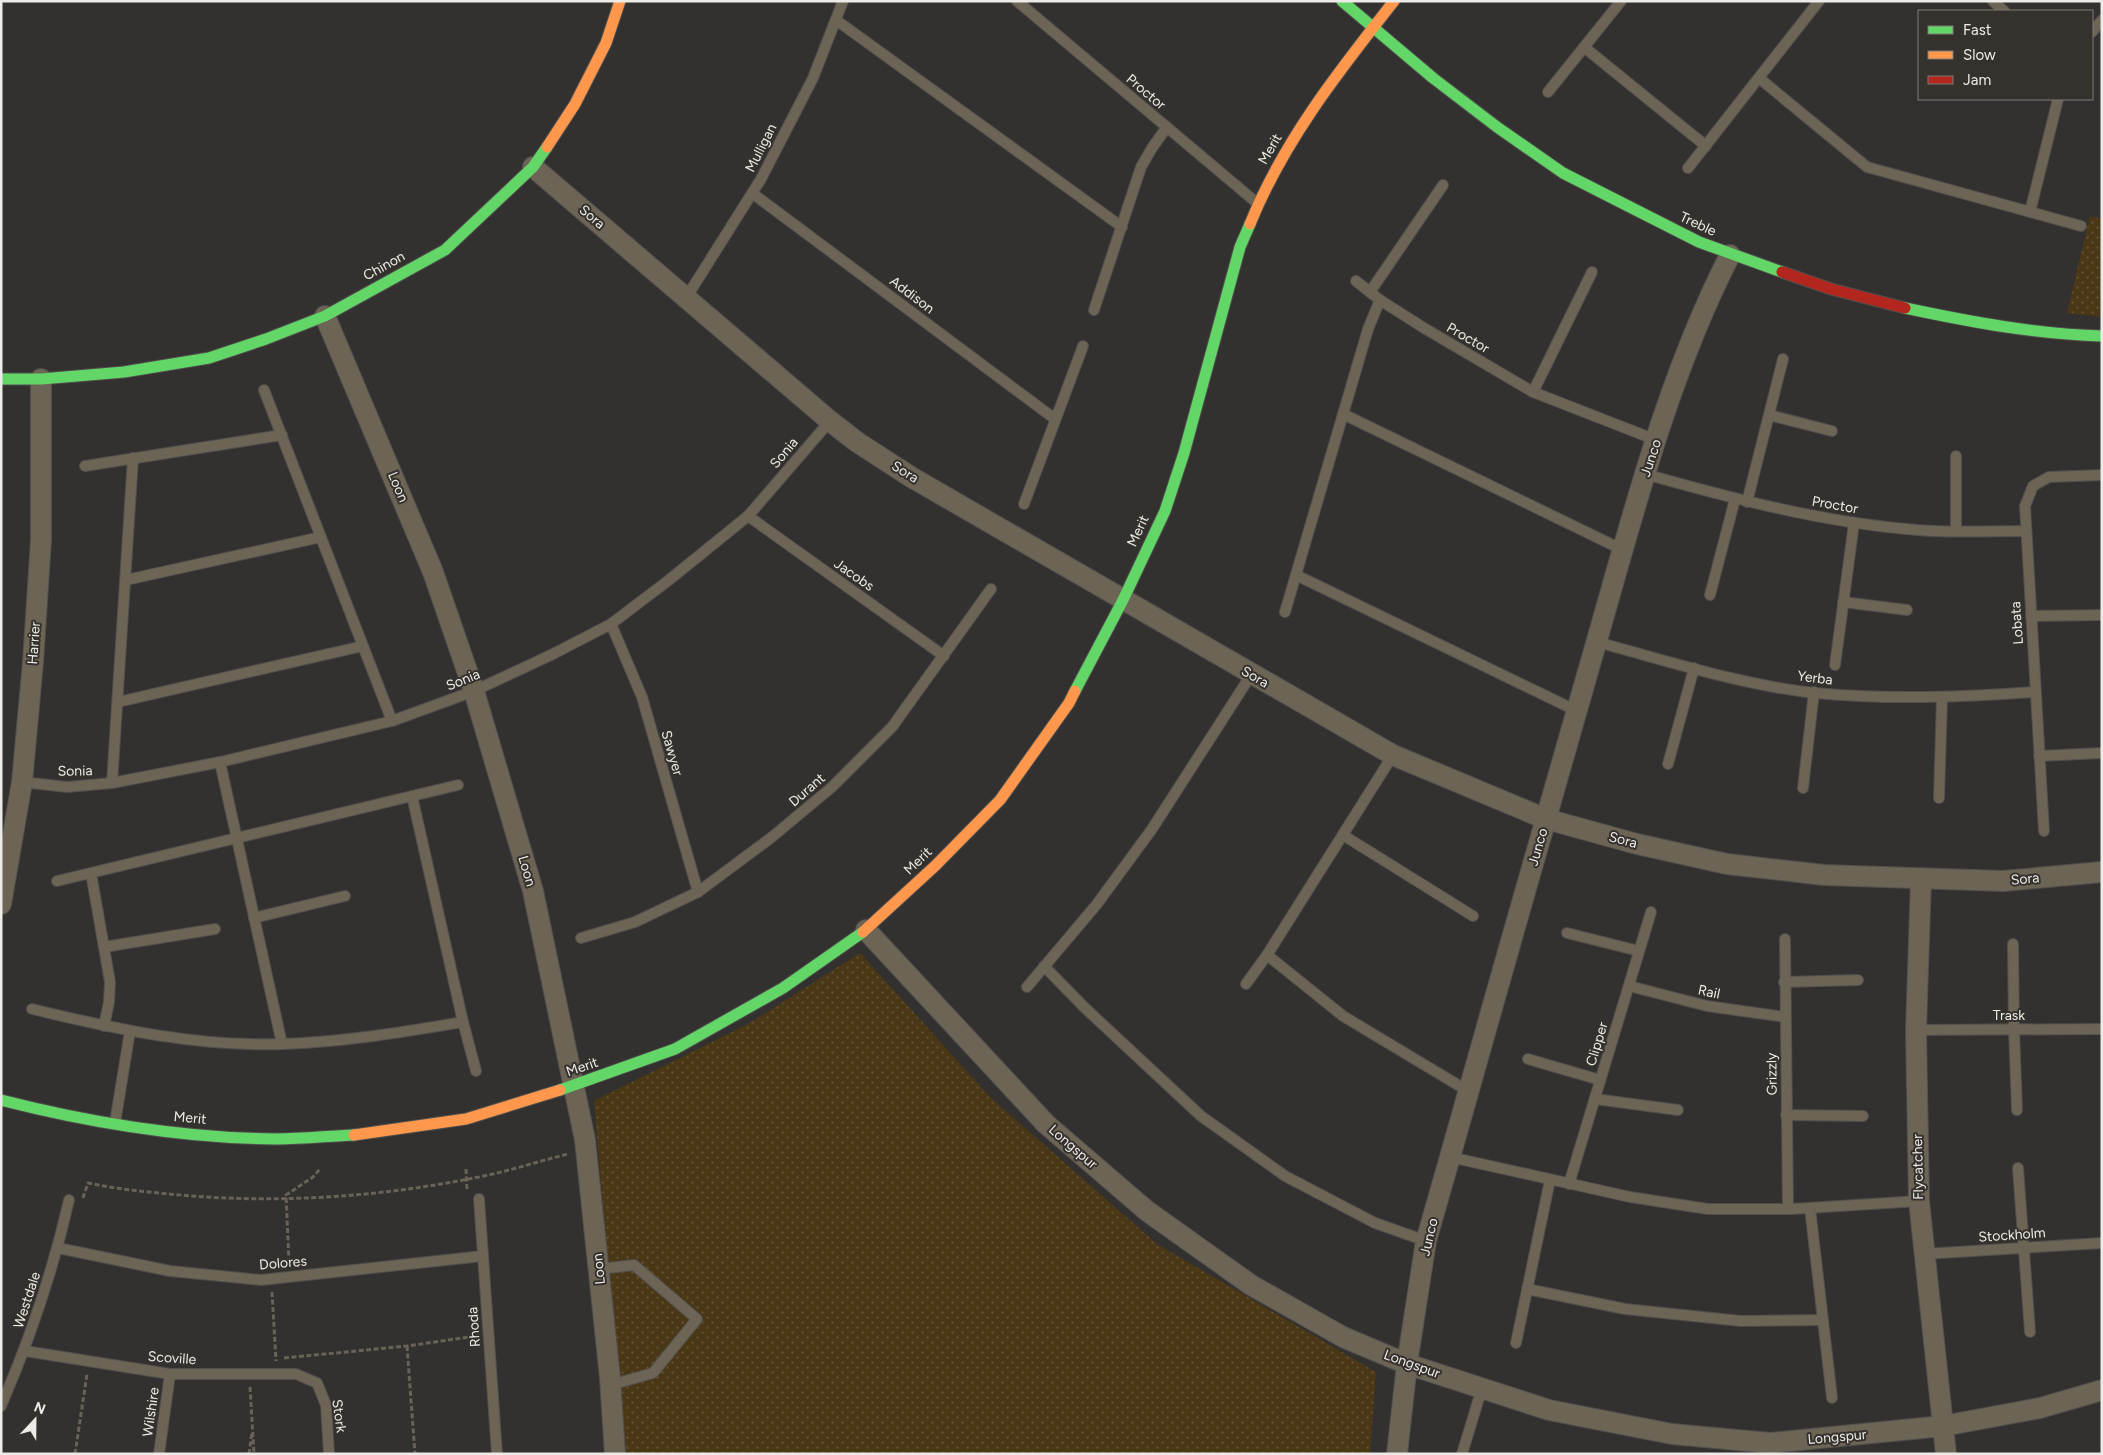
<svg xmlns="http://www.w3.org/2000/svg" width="2103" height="1455" viewBox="0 0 2103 1455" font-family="Figtree,sans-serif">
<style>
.grass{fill:url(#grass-dots)}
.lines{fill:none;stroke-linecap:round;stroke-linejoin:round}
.lane-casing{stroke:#504f4d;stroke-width:12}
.street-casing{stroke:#504f4d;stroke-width:22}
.fast-casing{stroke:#504f4d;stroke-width:13}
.slow-casing{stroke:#504f4d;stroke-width:13}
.jam-casing{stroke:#504f4d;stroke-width:13}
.path{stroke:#686259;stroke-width:3;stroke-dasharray:5 2.5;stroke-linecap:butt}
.lane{stroke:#6c6455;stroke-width:10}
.street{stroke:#6c6455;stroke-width:20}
.fast{stroke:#63d668;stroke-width:11}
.slow{stroke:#ff974d;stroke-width:11}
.jam{stroke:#b3261e;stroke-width:11}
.labels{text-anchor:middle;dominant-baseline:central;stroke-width:4;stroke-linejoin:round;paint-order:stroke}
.street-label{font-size:14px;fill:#edebe8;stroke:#35312d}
</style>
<defs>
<pattern id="grass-dots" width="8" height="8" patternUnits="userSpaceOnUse" patternTransform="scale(1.25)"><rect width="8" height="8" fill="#4a3715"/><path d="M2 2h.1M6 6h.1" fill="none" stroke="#645437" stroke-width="1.8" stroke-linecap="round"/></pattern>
</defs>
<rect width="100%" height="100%" fill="#33312f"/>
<!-- grass -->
<g class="grass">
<path d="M2090,216L2102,219V317L2067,313Z"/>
<path d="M860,953L991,1098L1157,1244L1376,1372L1370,1454H625L594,1101L748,1024Z"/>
</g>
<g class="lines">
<defs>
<g id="lane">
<path d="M1017,1L1257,203"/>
<path d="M1993,1L2004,11"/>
<path d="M836,20L1122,227"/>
<path d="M2092,32L2102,20"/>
<path d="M1584,47L1706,146"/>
<path d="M1759,78L1867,167L2081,226"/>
<path d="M1548,92L1621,1"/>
<path d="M1688,168L1819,1"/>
<path d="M752,193L1055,419"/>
<path d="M2030,212L2058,99"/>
<path d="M1356,281L1380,300L1424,328L1533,392L1656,440"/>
<path d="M1370,292L1443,185"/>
<path d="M686,298L761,179L813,78L843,1"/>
<path d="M1094,310L1141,167L1152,148L1167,127"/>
<path d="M264,390L392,721"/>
<path d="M1533,392L1592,272"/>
<path d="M1343,414L1623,550"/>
<path d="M1769,415L1832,431"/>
<path d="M85,466L282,435"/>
<path d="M1645,474C1734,499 1825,523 1918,530C1953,533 1990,531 2025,531"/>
<path d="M1747,502L1783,359"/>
<path d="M1024,504L1083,346"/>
<path d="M748,516L944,656"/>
<path d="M1956,530V456"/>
<path d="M1296,575L1577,711"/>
<path d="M126,580L321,537"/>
<path d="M1710,595L1735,499"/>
<path d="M1843,602L1907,610"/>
<path d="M1285,612L1368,329L1380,300"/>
<path d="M2031,616L2102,615"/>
<path d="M611,624L642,697L698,892"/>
<path d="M1597,642C1668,661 1741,685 1815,693C1889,700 1962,697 2035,692"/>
<path d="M1835,665L1854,523"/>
<path d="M118,702L363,646"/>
<path d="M2039,756L2102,753"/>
<path d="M220,762L282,1044"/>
<path d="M1668,764L1694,668"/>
<path d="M22,782L67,787L112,783L220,762L392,721L474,691L553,654L611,624L669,580L748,516L830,421"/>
<path d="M112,783L133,458"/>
<path d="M1803,788L1814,692"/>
<path d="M412,796L463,1022L476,1071"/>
<path d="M1939,798L1942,698"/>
<path d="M2044,831L2025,506L2033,486L2049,477L2102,475"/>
<path d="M1343,835L1473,916"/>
<path d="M91,873L110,982L109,1002L104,1026"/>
<path d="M57,881L458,785"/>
<path d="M254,918L345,896"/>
<path d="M1567,933L1639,951"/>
<path d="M581,938L635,922L698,892L772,837L832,787L892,727L991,589"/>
<path d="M1785,939L1788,1209"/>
<path d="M2013,944L2014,1029L2017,1110"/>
<path d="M104,947L215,929"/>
<path d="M1267,955L1343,1016L1468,1091"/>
<path d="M1044,966L1085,1008L1201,1116L1285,1176L1375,1223L1426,1241"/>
<path d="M1784,982L1858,980"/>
<path d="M1246,984L1267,955L1393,755"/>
<path d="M1629,986L1707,1006L1785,1017"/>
<path d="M1027,987L1097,904L1152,829L1251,675"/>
<path d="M32,1009C115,1029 197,1047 283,1044C344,1042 403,1032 463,1022"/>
<path d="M1916,1030L2102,1029"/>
<path d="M1528,1059L1600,1080"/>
<path d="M1595,1099L1678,1110"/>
<path d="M1786,1115L1863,1116"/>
<path d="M115,1123L130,1031"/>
<path d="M1450,1157L1630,1197L1708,1209H1792L1919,1201"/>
<path d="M2018,1168L2030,1332"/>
<path d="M1569,1184L1651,912"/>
<path d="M479,1199L497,1454"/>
<path d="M1810,1208L1832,1398"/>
<path d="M58,1248L170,1271L261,1280L483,1256"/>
<path d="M1924,1254L2102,1243"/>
<path d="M599,1269L634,1265L697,1319L653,1373L611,1385"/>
<path d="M1527,1289L1625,1309L1741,1321L1823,1320"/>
<path d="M1516,1343L1550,1180"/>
<path d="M25,1351L170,1374H296L317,1383L326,1405L329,1454"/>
<path d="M1,1406C30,1339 53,1271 69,1200"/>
<path d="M159,1454L170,1374"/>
<path d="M1462,1454L1482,1388"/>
</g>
<g id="street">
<path d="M533,167L830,421L857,442L911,477L1393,755L1546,819L1637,844L1727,864L1824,875L2003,881L2102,872"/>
<path d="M325,316L433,572L474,691L533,891L585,1140L610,1378L615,1454"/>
<path d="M1921,879L1916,1030L1919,1201L1946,1454"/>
<path d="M1,904L22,782L33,662L41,540V379"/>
<path d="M866,930L1046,1124L1147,1211L1251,1285L1343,1337L1407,1364L1549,1410L1672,1434L1770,1443L1943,1426L2040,1408L2102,1390"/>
<path d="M1397,1454L1407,1364L1426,1241L1450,1157C1497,989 1545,822 1593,654C1632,519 1666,380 1730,255"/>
</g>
<g id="fast">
<path d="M1342,1L1433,78L1497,127L1563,173L1699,242L1782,272"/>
<path d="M1905,308C1971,322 2035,334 2102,336"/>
<path d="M1,379H41L124,372L209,358L266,339L325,316L445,250L533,167L547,147"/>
<path d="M1075,691L1123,600L1165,511L1184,453L1240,247L1250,224"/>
<path d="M560,1090L675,1049L783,988L863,932"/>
<path d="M1,1100C91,1123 184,1138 277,1139C303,1139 328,1136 354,1135"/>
</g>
<g id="slow">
<path d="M547,147L575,104L606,43L620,1"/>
<path d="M1250,224C1284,140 1339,71 1394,1"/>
<path d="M863,932L935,866L1000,800L1069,703L1075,691"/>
<path d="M354,1135L466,1119L560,1090"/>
</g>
<path id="jam" d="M1782,272L1831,289L1905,308"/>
</defs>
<!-- lane casing -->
<use href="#lane" class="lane-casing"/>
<!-- street casing -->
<use href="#street" class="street-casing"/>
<!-- fast casing -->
<use href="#fast" class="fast-casing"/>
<!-- slow casing -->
<use href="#slow" class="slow-casing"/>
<!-- jam casing -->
<use href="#jam" class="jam-casing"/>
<!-- path -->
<g class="path">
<path d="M466,1169L467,1190"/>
<path d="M83,1198L88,1183C112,1188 136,1191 160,1193C268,1205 377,1198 484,1176C512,1170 540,1161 568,1154"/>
<path d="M289,1263L286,1195L313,1177L320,1169"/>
<path d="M272,1292L276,1361"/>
<path d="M407,1346L415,1454"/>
<path d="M284,1358L407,1346L476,1336"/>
<path d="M250,1387L254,1454"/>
<path d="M75,1454L87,1374"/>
<path d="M249,1454L252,1432"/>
</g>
<!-- lane -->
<use href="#lane" class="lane"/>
<!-- street -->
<use href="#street" class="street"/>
<!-- fast -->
<use href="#fast" class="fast"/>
<!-- slow -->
<use href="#slow" class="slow"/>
<!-- jam -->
<use href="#jam" class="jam"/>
</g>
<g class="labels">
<!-- street labels -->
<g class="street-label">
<text transform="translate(1146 92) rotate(40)">Proctor</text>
<text transform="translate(761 148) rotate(-63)">Mulligan</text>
<text transform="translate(1270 149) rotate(-60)">Merit</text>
<text transform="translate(592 217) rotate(40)">Sora</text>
<text transform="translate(1698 224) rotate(25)">Treble</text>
<text transform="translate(384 266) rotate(-29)">Chinon</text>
<text transform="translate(912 295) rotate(37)">Addison</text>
<text transform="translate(1468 338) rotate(30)">Proctor</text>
<text transform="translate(784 453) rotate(-50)">Sonia</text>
<text transform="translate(1651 458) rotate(-72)">Junco</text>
<text transform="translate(905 472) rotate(32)">Sora</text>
<text transform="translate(398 487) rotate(67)">Loon</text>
<text transform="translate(1835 505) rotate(10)">Proctor</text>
<text transform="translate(1138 531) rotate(-65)">Merit</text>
<text transform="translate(854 575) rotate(35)">Jacobs</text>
<text transform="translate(2017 623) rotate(-94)">Lobata</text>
<text transform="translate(34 643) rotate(-86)">Harrier</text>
<text transform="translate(1255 677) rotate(30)">Sora</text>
<text transform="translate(1815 678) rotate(7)">Yerba</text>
<text transform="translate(463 680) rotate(-22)">Sonia</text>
<text transform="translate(672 753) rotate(74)">Sawyer</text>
<text transform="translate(75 771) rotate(-1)">Sonia</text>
<text transform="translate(807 790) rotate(-41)">Durant</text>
<text transform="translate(1623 840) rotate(15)">Sora</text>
<text transform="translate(1538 847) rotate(-74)">Junco</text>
<text transform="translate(918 861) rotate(-44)">Merit</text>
<text transform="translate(527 871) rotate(74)">Loon</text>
<text transform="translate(2025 879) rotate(-5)">Sora</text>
<text transform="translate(1709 992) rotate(12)">Rail</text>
<text x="2009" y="1015">Trask</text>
<text transform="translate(1597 1044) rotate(-73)">Clipper</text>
<text transform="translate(582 1067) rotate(-19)">Merit</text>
<text transform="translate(1772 1074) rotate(-91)">Grizzly</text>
<text transform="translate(190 1118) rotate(5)">Merit</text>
<text transform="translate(1073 1147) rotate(41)">Longspur</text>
<text transform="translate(1918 1167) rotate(-91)">Flycatcher</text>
<text transform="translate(2012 1235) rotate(-4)">Stockholm</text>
<text transform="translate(1429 1237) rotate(-77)">Junco</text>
<text transform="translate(283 1263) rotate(-5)">Dolores</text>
<text transform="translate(599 1269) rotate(-96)">Loon</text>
<text transform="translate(27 1300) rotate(-72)">Westdale</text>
<text transform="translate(474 1327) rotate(-94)">Rhoda</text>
<text transform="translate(172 1358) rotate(4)">Scoville</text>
<text transform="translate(1412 1364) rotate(20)">Longspur</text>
<text transform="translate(151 1412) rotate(-82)">Wilshire</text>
<text transform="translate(339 1416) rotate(82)">Stork</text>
<text transform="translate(1837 1437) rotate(-5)">Longspur</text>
</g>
</g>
<!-- border -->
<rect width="2103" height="1455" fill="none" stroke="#edebe8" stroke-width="5"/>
<!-- legend -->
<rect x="1918" y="10" width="175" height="90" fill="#35312d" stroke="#7f7b78"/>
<rect x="1928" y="26" width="25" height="8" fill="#63d668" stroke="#7f7b78"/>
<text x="1963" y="35" font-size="15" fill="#edebe8">Fast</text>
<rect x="1928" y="51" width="25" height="8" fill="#ff974d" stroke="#7f7b78"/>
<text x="1963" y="60" font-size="15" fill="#edebe8">Slow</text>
<rect x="1928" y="76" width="25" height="8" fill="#b3261e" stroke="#7f7b78"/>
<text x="1963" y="85" font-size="15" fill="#edebe8">Jam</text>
<!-- north arrow -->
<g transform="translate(35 1420) rotate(22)" stroke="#35312d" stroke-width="4" paint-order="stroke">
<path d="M0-4L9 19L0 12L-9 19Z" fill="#edebe8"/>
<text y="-8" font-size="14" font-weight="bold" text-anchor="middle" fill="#edebe8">N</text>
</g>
</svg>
